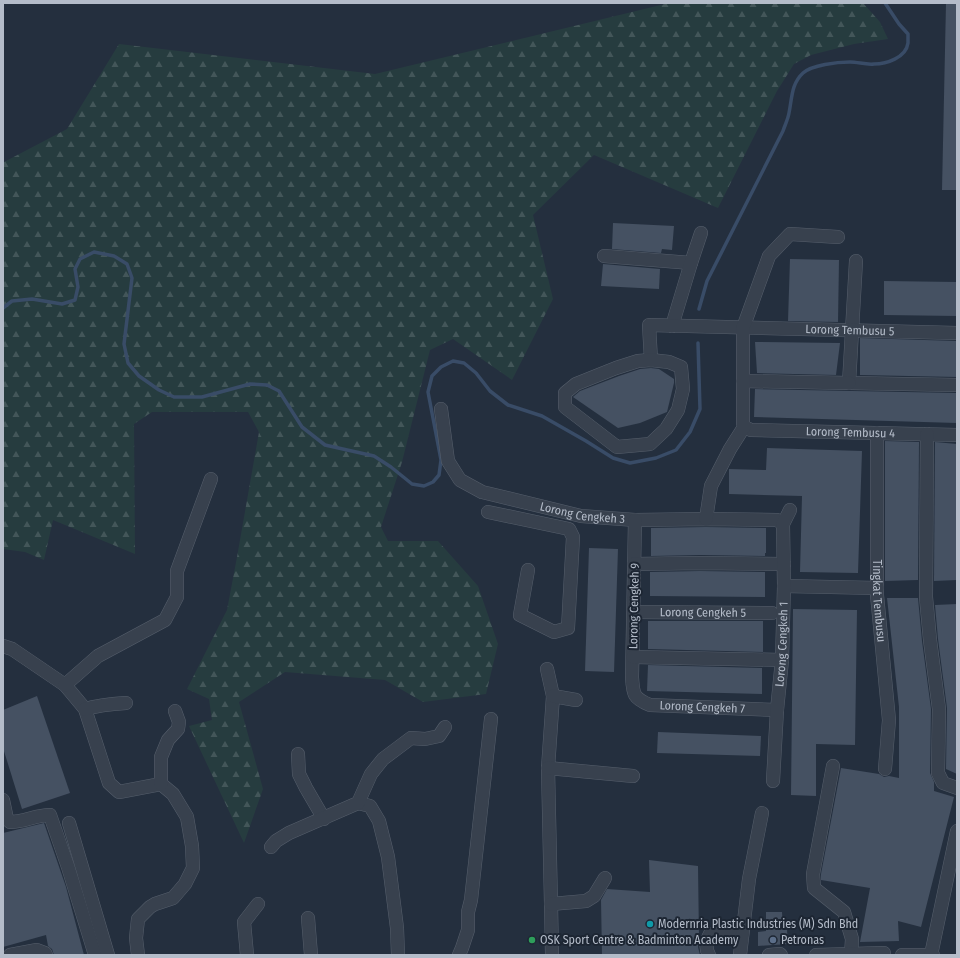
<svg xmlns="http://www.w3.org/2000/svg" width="960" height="958" viewBox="0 0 960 958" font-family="'Fira Sans Condensed',sans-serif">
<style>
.forest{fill:url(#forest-firs)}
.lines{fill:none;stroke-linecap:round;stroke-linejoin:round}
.stream{stroke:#394c67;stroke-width:3.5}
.building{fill:#455162}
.minor-casing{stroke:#565f6c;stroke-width:14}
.minor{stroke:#38414e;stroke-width:13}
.culture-dot{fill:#0f9aa8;stroke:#1d2633;stroke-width:1.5}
.leisure-dot{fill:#2e9e5b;stroke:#1d2633;stroke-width:1.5}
.service-dot{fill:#5c6f8a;stroke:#1d2633;stroke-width:1.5}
.labels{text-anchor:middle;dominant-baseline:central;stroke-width:4;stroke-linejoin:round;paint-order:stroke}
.street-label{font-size:12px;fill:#b4bcc9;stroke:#1d2633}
.poi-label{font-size:12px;fill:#b4bcc9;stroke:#1d2633;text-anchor:start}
</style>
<defs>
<pattern id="forest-firs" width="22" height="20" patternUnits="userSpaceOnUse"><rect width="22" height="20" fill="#263c3f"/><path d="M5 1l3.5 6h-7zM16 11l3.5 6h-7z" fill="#435659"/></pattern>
</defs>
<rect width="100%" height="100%" fill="#242f3e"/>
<!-- forest -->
<path class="forest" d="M669,3H863L880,22L888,39L854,44L811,55L794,64L777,91L718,208L594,155L533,215L553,299L512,380L453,339L430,350L402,462L381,527L388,541H438L478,586L498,644L486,694L423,702L385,680L285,672L239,702L263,789L244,843L189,726L212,720L209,699L187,689L227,610L237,557L259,432L248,412H152L134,424L135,554L53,520L44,560L25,552L3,549V160L4,162L67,129L119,44L375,74Z"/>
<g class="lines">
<!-- stream -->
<g class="stream">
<path d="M3,308L12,301L32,299L62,304L75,300L78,287L75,269L80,259L94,252L114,256L127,264L132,278L124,344L128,363L139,376L159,390L174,397H202L250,384L267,385L279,391L302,427L325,445L374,456L391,467L412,484L424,486L433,482L439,475L441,460L428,392L432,376L441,367L453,361L464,363L476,373L490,391L508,405L542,416L586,441L613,458L630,463L656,458L676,450L690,432L700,409L698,343"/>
<path d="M699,309L707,281L783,131C785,125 788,119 789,113C792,99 791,84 803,73C812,65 837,62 850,62C858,62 866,65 874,64C886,64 906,58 908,43C908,40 908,37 908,34L899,24L885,3"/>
</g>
</g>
<!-- building -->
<g class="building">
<path d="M946,3H957V190H942Z"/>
<path d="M613,223L674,226L672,250L662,249L661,253L612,249Z"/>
<path d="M790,259L839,260L838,322L788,321Z"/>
<path d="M603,264L660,269L659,289L601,286Z"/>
<path d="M884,281L957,282V316L884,315Z"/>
<path d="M860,338L957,341V377L860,375Z"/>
<path d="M755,342L840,343L836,375L757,373Z"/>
<path d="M651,368L659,369L674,379V383L667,412L640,423L618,428L573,397L580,391L619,376L640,369Z"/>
<path d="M755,389L957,393V423L754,417Z"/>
<path d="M885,441L919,442L918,580L885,581Z"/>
<path d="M935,442L957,444V580L934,581Z"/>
<path d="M767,448L862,451L858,573L800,572L802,496L729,494V469L766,470Z"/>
<path d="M706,527L766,528V553H765V556L700,555L651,556V528Z"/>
<path d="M589,548L618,549L614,672L585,671Z"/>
<path d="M700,571L765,572V597L650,596V572Z"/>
<path d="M887,598H918L922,641L931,709L930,773L934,782V791L954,797L921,927L898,921L899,941L860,942L870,888L821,880V874L841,768L879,774L884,777L889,776L899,778V707Z"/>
<path d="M957,604V774L946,769L947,708L938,639L935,605Z"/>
<path d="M793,609L857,610L855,745L816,744V796L791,795Z"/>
<path d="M648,621H763V652L648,649Z"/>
<path d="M648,665L762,668V694L647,691Z"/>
<path d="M37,696L70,793L22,809L3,748V710Z"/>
<path d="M658,732L761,736L760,756L657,753Z"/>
<path d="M44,823L66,887L84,955H54L52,949L48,946L46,935L3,947V833Z"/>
<path d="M649,860L698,866L699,939L698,947L700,955H602L601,900L607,889L650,892Z"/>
<path d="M766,912H782L783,930H787L788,944L758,946V932L766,931Z"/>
</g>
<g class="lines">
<defs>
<g id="minor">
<path d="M604,256L691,263"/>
<path d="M856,261L849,383L957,385"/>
<path d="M672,326L691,263L701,233"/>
<path id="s1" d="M651,360L649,325L957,333"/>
<path d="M651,360L669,362L681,367L683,389L678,410L666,429L650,444L617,447L565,407V393L576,384L616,368L638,361Z"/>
<path d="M743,381L849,383"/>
<path id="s2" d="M441,409L448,461L460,480L482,492L581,516L635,520L706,519L777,520L783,524"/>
<path id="s3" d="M744,427L751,430L957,435"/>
<path id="s4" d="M877,433V595L889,720L885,769"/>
<path d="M927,434L926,597L930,640L939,709L938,773L943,783L957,788"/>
<path d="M488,512L569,529L573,537L568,628L554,632L520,615L528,570"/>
<path d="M706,519L711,486L730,449L744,427L743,423V328L769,256L790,234L838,237"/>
<path id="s5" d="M635,520L632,677C633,694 633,698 650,705L777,710"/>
<path d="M634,564L700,563L784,564"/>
<path d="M784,586L877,588"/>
<path id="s6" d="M634,612L772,613"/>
<path d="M3,646L12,649L65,685L85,709L109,783L119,792L161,784L173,794L187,817L192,846L193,868L185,884L173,898L155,904L150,907L138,919L136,938L138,955"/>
<path d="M633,657L782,660"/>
<path d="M547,669L553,696L548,768L551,904L552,955"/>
<path d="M65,685L98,656L165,620L177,597V571L211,479"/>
<path d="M553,696L576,700"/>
<path d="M85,709C99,705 112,704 126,703"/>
<path d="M298,754L299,774L306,788L324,819"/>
<path d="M833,766L813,874L814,888L844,912L852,939L851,955"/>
<path d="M548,768L633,776"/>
<path id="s7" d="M773,781L777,710L782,660L784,586L783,524L790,510"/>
<path d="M161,784V757L168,740L178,729L179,722L175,711"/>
<path d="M3,800L7,819L10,822C24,822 36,815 50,815L68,867L95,955"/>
<path d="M358,803L370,806L379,821L388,857L397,928L398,955"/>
<path d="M69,823L108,955"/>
<path d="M271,847L276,841L289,833L358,803L371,774L383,759L411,738L425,739L439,736L445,727"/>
<path d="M551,904L586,901L594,896L605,878"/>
<path d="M308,918L311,955"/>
<path d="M10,955L37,950L45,953L46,955"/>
<path d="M247,955L244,922L258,904"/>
<path d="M459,955L462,948L468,930V912L471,900L491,719"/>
<path d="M709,955C705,948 706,941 710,934L728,933L742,935"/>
<path d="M740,955L749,879L762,813"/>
<path d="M769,955L780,954L781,955"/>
<path d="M816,955L884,953"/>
<path d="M902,955H933"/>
<path d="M931,955L957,831"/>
</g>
</defs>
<!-- minor casing -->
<use href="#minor" class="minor-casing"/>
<!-- minor -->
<use href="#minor" class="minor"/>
</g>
<!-- markers -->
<circle class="culture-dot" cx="650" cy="924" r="4"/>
<circle class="leisure-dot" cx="532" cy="940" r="4"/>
<circle class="service-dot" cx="773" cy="940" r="4"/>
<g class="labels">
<!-- street labels -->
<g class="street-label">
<text stroke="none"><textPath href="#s1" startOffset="236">Lorong Tembusu 5</textPath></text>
<text stroke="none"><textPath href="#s3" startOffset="107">Lorong Tembusu 4</textPath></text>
<text stroke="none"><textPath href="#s2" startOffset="203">Lorong Cengkeh 3</textPath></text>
<text stroke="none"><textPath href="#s4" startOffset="168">Tingkat Tembusu</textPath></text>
<text transform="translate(634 606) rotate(-89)">Lorong Cengkeh 9</text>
<text stroke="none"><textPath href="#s6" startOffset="69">Lorong Cengkeh 5</textPath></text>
<text stroke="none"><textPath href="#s7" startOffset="137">Lorong Cengkeh 1</textPath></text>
<text stroke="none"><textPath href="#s5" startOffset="246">Lorong Cengkeh 7</textPath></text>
</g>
<!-- poi labels -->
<g class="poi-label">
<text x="658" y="924">Modernria Plastic Industries (M) Sdn Bhd</text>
<text x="540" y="940">OSK Sport Centre &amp; Badminton Academy</text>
<text x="781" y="940">Petronas</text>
</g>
</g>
<!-- border -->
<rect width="960" height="958" fill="none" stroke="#b4bcc9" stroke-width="8"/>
</svg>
